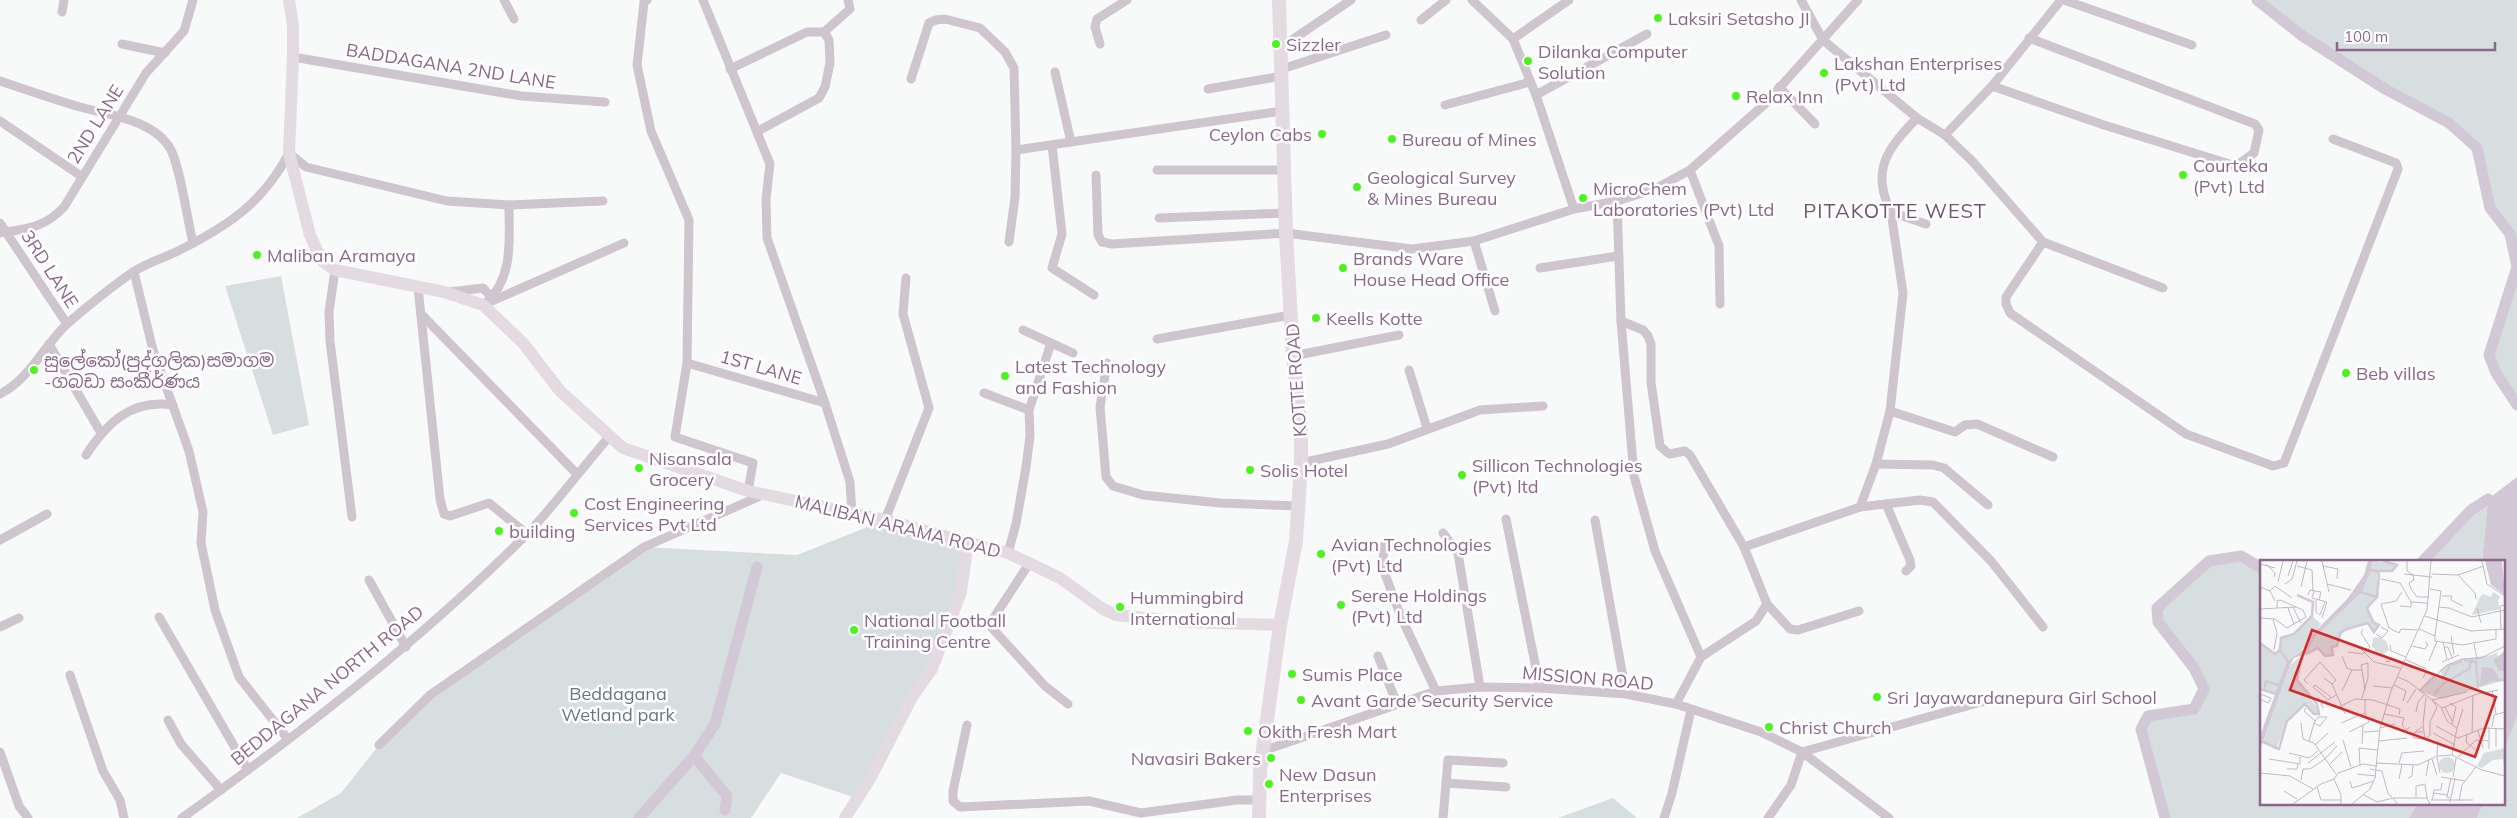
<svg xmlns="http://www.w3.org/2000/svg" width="2517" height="818" viewBox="0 0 2517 818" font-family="Mulish,'Noto Sans Sinhala',sans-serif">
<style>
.green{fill:#d6dee0}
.water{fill:#d3c8d6}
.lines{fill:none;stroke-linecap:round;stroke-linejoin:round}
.canal{stroke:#d3c8d6;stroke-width:11}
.street{stroke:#cec5ce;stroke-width:9}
.secondary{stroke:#e3dae2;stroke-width:12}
.primary{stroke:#e3dae2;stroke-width:14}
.poi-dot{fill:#49f51d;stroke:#fff;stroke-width:2}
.labels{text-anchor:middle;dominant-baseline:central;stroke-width:5;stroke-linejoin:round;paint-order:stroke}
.poi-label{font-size:18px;fill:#8c668b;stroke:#fff;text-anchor:start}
.street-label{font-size:18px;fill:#8c668b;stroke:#fff}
.park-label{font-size:18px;fill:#667882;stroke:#fff}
.quarter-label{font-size:20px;letter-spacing:1px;fill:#705570;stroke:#fff}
.inset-river{fill:none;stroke:#d3c8d6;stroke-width:2.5}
.inset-road{fill:none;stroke:#c6b6c6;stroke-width:1}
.view{fill:#d62828;fill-opacity:0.15;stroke:#d62828;stroke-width:2.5}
.inset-edge{fill:none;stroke:#8c668b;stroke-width:2.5}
</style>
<rect width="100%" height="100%" fill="#f8faf9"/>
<!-- green -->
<g class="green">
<path d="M2257,0H2517V405L2496,373L2489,355L2517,267L2510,234L2490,208L2477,148L2449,123L2385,89L2301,35Z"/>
<path d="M281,276L309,425L273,435L225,286Z"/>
<path d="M2488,499L2482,562H2422L2471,510Z"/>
<path d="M885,520L968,541L961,592L932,669L859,799L781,773L751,818H297L341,793L379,745L430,695L644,547L797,555Z"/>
<path d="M2241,556L2261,568V804H2417L2409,818H2165L2141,729L2148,716L2194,709L2204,689L2194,668L2158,622L2157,608L2209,561Z"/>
<path d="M2517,717V818H2477L2483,804H2503V752Z"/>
<path d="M1613,798L1637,818H1558Z"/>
</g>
<!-- water -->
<g class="water">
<path d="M2517,477V717L2503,752V562H2482L2488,499Z"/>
<path d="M2417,804H2483L2477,818H2409Z"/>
</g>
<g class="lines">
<!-- canal -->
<g class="canal">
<path d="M2257,0L2301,35L2385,89L2449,123L2477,148L2490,208L2510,234L2517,267"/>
<path d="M2517,267L2489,355L2496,373L2517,405"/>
<path d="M2422,562L2471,510L2488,499"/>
<path d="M694,756L727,796L725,810"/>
<path d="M639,818L694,756L715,724L757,567"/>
<path d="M2165,818L2141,729L2148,716L2194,709L2204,689L2194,668L2158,622L2157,608L2209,561L2241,556L2261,568"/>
</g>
<!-- street -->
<g class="street">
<path d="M504,0L514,19"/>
<path d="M647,0L644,2L637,65L651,131L689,220L687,363L675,437L753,463L748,491"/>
<path d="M703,0L770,164L766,199L767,238L825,403L850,482L852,514"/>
<path d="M1472,0L1513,39L1536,95L1574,209"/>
<path d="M1801,0L1823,40L1917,118L1945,135L1973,162L2043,242L2163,288"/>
<path d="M2064,0L2192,45"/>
<path d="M62,12L64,0"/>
<path d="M1421,20L1446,0"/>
<path d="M824,32L850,9L848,0"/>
<path d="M1513,39L1569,0"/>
<path d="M122,44L165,53"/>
<path d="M1100,44L1095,27L1097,19L1127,0"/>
<path d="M1280,48L1351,0"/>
<path d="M293,57L521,96L605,102"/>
<path d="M730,69L807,32H824L829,40L830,63L825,87L819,98L758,131"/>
<path d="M1282,69L1386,35"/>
<path d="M1055,72L1071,142"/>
<path d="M911,79L929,23L936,20L945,19L980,28L1005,52L1014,68L1016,150L1282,111"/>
<path d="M0,81C27,90 53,99 80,107C109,115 155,120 171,150C181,171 187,218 193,243"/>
<path d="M1992,86L2104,125L2236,166L2254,153L2259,130L2255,124L2029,38"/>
<path d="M1779,87L1815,124"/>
<path d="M1208,89L1282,76"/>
<path d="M1536,95L1647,34"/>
<path d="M1445,105L1530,82"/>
<path d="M1917,118C1888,148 1870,170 1891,212L1926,224"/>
<path d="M0,121L81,176"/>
<path d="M1945,135L1992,86L2061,0"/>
<path d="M1052,145L1062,234L1052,268L1094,295"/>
<path d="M1157,170H1285"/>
<path d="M1690,170L1719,246L1720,304"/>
<path d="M1096,175L1098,235L1102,242L1112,244L1286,233L1412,249L1474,241L1574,209L1617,201L1655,189L1690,170L1765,104L1858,0"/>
<path d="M1617,201L1621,321L1634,476L1655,551L1701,657"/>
<path d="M1891,212L1903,293L1890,411L1876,464L1860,507L1920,500L1933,502L1991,561L2043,627"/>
<path d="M1159,218L1286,213"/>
<path d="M0,223L67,324"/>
<path d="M0,233C27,229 44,228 64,207L146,73L184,31L193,0"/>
<path d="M1474,241L1495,311"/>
<path d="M1009,242L1015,197L1016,150"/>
<path d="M2043,242L2006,297V304L2010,313L2186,434L2273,466L2284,463L2398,169L2396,163L2333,139"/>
<path d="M1540,268L1618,256"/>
<path d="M335,270L329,312L330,341L352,517"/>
<path d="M134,272L153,350L189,451L203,512L201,543L215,610L239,677L287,738"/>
<path d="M418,287L440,499L444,514L450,516L489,503L527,534"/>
<path d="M449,292L483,288L491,297"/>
<path d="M487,302C514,276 509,239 509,205"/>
<path d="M483,305L624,243"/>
<path d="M421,314L577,474"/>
<path d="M1621,321L1643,330L1648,336L1651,344V382L1660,446L1669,454L1685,451L1690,455L1744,547"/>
<path d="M1023,330L1073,353"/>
<path d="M1157,339L1291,315"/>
<path d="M49,344L101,433"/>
<path d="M1293,356L1399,335"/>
<path d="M687,363L825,403"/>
<path d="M1107,363L1100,407L1106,477L1113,486L1143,495L1220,503L1298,506"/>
<path d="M1409,370L1427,428"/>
<path d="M984,393L1029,410"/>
<path d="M0,394C31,378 43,346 68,323C88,306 111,287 133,272C147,263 163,258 178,251C228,226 263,203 289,153L306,167L447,201L509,205L603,201"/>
<path d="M1890,411L1955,432L1965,425L1977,424L2053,457"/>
<path d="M86,455C107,423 131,399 173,405"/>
<path d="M1301,463L1388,444L1480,410L1543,406"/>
<path d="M1876,464L1933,465L1944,468L1988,505"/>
<path d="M1886,504L1910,560L1911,566L1906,571"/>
<path d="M1506,519L1540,688"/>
<path d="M885,520L929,408L903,314L906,278"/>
<path d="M1595,520L1626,694"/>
<path d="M1443,533L1458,553L1480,687"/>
<path d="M0,540L47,514"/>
<path d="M1385,544L1382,566L1401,617L1436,691"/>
<path d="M1008,553L1016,524L1026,467L1030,436L1029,410L1051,343"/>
<path d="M1030,562L991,622L992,628L1045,686L1068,704"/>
<path d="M369,580L406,647"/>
<path d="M1767,604L1790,629L1798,630L1859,611"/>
<path d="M159,617L248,770"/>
<path d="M0,627L19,618"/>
<path d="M1378,656L1397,704"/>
<path d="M70,675L103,771L120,800L124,818"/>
<path d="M1676,704L1701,657L1756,621L1767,604L1744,547L1860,507"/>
<path d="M168,720L181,744L221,790"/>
<path d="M967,725L953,791V801L960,807L1089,801L1141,813L1237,800H1258"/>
<path d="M379,745L430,695L644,547L765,494"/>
<path d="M1263,751L1436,691L1480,687L1540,688L1626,694L1676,704L1761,732L1802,752L1889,818"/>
<path d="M0,752L19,806L28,818"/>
<path d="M1446,783L1506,787"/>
<path d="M182,818C302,732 421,640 526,535C555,505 581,469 609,437"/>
<path d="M1443,818L1448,760L1503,763"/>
<path d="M1664,818L1672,793L1691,710"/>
<path d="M1768,818L1791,785L1802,752L1985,701"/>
</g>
<!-- secondary -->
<g class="secondary">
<path d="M289,0L293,25V57L289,153L310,235L322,261L335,270L444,292L483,305L523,343L560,391L623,448L748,491L885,520L1008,553L1060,578L1103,609L1116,615L1186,622L1280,625"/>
<path d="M845,818L871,777L912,697L932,669L961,592L968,541"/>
</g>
<!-- primary -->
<path class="primary" d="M1259,818L1260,771L1280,625L1296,541L1301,463V429L1293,356L1286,233L1279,0"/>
</g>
<!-- markers -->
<g class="poi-dot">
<circle cx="1658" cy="18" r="5"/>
<circle cx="1276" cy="44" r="5"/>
<circle cx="1528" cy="61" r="5"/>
<circle cx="1824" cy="73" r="5"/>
<circle cx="1736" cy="96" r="5"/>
<circle cx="1322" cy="134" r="5"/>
<circle cx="1392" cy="139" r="5"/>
<circle cx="2183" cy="175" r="5"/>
<circle cx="1357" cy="187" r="5"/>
<circle cx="1583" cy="198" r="5"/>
<circle cx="257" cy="255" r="5"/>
<circle cx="1343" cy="268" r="5"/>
<circle cx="1316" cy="318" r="5"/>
<circle cx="34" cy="370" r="5"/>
<circle cx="2346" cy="373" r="5"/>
<circle cx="1005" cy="376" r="5"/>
<circle cx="639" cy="468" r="5"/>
<circle cx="1250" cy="470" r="5"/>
<circle cx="1462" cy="475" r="5"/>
<circle cx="574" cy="513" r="5"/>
<circle cx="499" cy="531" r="5"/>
<circle cx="1321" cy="554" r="5"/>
<circle cx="1341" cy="605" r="5"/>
<circle cx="1120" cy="607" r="5"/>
<circle cx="854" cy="630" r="5"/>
<circle cx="1292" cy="674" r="5"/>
<circle cx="1877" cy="697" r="5"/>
<circle cx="1301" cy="700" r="5"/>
<circle cx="1769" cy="727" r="5"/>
<circle cx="1248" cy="731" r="5"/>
<circle cx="1271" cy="758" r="5"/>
<circle cx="1269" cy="784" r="5"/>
</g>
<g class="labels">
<!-- poi labels -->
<g class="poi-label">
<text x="1668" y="18">Laksiri Setasho JI</text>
<text x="1286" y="44">Sizzler</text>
<text x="1538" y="51">Dilanka Computer<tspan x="1538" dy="21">Solution</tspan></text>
<text x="1834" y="63">Lakshan Enterprises<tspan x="1834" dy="21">(Pvt) Ltd</tspan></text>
<text x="1746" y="96">Relax Inn</text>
<text x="1312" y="134" text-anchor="end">Ceylon Cabs</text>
<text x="1402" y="139">Bureau of Mines</text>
<text x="2193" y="165">Courteka<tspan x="2193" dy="21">(Pvt) Ltd</tspan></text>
<text x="1367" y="177">Geological Survey<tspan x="1367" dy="21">&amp; Mines Bureau</tspan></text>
<text x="1593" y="188">MicroChem<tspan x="1593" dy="21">Laboratories (Pvt) Ltd</tspan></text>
<text x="267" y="255">Maliban Aramaya</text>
<text x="1353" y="258">Brands Ware<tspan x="1353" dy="21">House Head Office</tspan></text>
<text x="1326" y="318">Keells Kotte</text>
<text x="44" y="360">සුලේකෝ(පුද්ගලික)සමාගම<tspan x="44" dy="21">-ගබඩා සංකීර්ණය</tspan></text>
<text x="1015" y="366">Latest Technology<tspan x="1015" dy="21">and Fashion</tspan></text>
<text x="2356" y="373">Beb villas</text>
<text x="649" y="458">Nisansala<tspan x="649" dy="21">Grocery</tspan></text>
<text x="1472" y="465">Sillicon Technologies<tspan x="1472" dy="21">(Pvt) ltd</tspan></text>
<text x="1260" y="470">Solis Hotel</text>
<text x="584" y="503">Cost Engineering<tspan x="584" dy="21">Services Pvt Ltd</tspan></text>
<text x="509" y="531">building</text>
<text x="1331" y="544">Avian Technologies<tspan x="1331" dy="21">(Pvt) Ltd</tspan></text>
<text x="1351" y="595">Serene Holdings<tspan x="1351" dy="21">(Pvt) Ltd</tspan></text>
<text x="1130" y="597">Hummingbird<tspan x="1130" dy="21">International</tspan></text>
<text x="864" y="620">National Football<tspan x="864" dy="21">Training Centre</tspan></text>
<text x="1302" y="674">Sumis Place</text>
<text x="1887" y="697">Sri Jayawardanepura Girl School</text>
<text x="1311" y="700">Avant Garde Security Service</text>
<text x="1779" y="727">Christ Church</text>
<text x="1258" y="731">Okith Fresh Mart</text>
<text x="1261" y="758" text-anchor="end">Navasiri Bakers</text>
<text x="1279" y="774">New Dasun<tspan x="1279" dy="21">Enterprises</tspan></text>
</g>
<!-- street labels -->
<g class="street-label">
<text transform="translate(451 66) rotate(9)">BADDAGANA 2ND LANE</text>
<text transform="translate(95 124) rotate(-58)">2ND LANE</text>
<text transform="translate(50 269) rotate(57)">3RD LANE</text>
<text transform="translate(761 367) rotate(16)">1ST LANE</text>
<text transform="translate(1296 380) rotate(-94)">KOTTE ROAD</text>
<text transform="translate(898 526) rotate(14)">MALIBAN ARAMA ROAD</text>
<text transform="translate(1588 678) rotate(5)">MISSION ROAD</text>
<text transform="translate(327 685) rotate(-39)">BEDDAGANA NORTH ROAD</text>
</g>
<!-- park labels -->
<g class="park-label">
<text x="618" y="693">Beddagana<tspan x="618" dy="21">Wetland park</tspan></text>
</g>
<!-- quarter labels -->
<g class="quarter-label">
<text x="1895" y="210">PITAKOTTE WEST</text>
</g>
</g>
<!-- overview -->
<g transform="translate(2260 560)">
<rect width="245" height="245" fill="#f8faf9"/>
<path d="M112,1L137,4L132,11H117V37L107,48L118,67L112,72L108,63L83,71L77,86L72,87L73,95L68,97L58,88L46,94L56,76L101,33ZM233,32L240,36L238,41L240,49L212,55L220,37L223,34L231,37ZM52,56L61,64L44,88L27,101L17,134L3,131L0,129V83L17,94L22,76L34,74ZM119,77L126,81L129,90L122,95H118L112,86L113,78ZM245,88L237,93L239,111H245V120L182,139L158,131L173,115L178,119L182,116L180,110L185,106L202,99L232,95ZM42,95L37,120L60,152L57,155L43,145L27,161L16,190L3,182L30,105ZM245,188V199L233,200L222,208L217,206L224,193ZM179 205a8 8 0 1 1 16 0a8 8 0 1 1-16 0Z" fill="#d6dee0"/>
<path d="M108,1H112L111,10L101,33L56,76L46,94L34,98L30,105L0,190V176L27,101L44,89L49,78L88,38L104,15ZM225,1H242L245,35L231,25ZM245,91V111H239L233,100ZM222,107L232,108L240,118L220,123Z" fill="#d3c8d6"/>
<path class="inset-river" d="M117,11H132L137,5L123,1M100,32L117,37L119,15L117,11L109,10M0,83L15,94L20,90M46,94L58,88L65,96L73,95L72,87L77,86L80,73L87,69L108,63L114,72L119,65L113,62L107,48L117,37M204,100L211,101L209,109M211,101L216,102L218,126L232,120H245M29,103L20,90L21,78L34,74L52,56L53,42L37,35M184,117L190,105L202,101M0,129L19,135M4,131L6,121L22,126M174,135L184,123L209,109M1,181L19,189L27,161L45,144L54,154H59L57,144L37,120L42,95"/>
<path class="inset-road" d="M62,1L69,32M147,1V11L153,15M222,1L227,24L245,36M0,4L15,8M6,4L15,13L14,17M37,6L52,10L53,31M63,6L78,9L77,19M144,14L172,17M172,14L198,15M153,15L154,20L149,23L151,29L157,37H169M198,15L215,33L216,39M198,15L224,6M28,16L33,1M121,19L140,23L151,42L167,43M18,22L23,1M25,24L32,19L37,1M67,24L91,30M0,27L10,31L15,41M41,27L47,1M170,29L181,31L175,76M10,31L15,26L32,38M54,31L52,38L67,42L62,58M142,32L136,41L121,44L129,68L139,73L141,69L157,70M48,35L50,30L61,32L59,40M182,36H192L191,40L203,46M56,40V52L60,55L65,42M140,46L151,47V42M33,47L41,63M179,47L189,48L212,57L245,50M28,48L34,64M217,48L221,63M0,49L36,47M165,56L211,71L245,69M0,58L15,59L27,68L46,57L43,50L20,40L17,41V48M13,59L17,73L14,90M159,69L175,76V81L202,85L236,79V70M241,70L240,46L245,45M116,74L122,78L128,71L121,67M191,76L194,94M183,82L187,99M214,84L217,99M130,85L131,91L146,97M98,86L114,102L140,108M152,86L165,89L168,84L165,82M184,87H188L192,98M88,92L103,94L110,87L101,73L103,69M82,96L87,108L92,110L82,131M146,100L167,109M125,101L129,102L131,98L143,102M169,101L177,81M182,102L199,95M144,105L166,112L163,118M92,110H102L101,105L108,103M102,110L105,130M138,117L149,122L181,147L187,161L197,168L192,195M64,118L72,124L85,154M48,124L44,120L60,102L76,120L72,124M134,125L146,131L143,141M113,126L132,128M53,127L55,125L71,137M53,127L67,139M232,130L236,154M159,131L187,105L202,99L221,98L245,86M0,134L11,138L8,143L0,139M166,137L163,164L165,180L170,175V162L177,147L173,141M102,138L108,118V103M172,140L207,132M147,143L156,129M190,143L196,147L192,164M185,147L192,161M46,148L44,151L55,161M63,148L61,144L76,135M77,148L95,139L113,140L140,149L139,155M182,148L217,134L238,130M156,152L158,142L164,135M124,154L144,158L142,165L146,170L150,167M41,163L43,179L54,183L76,214M81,163L105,153M176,166L198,178L224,168L245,169M162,167L155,172H163M229,167V189M232,167L234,155L245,152M120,168L135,164M197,168L203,149M218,171L223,188M89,172L109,162L105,153V140M104,172L119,171M155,172L153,178L163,179M173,173L195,185M212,173L213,135M207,174L206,182L217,191M83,180L91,207M49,181L54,163L58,157H67L60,166L54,163M119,181L147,178M102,184L103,165M55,185L68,173M236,187V169M29,193L49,198L58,191M177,196L178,181M177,197L180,213M198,197L216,180L228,181M9,199L40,204V197M172,199L177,215M244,199L245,215M48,203L75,182M116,203L158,205L177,196L192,195L222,210L245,216M139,203L142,193L164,191M69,205L82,192M100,205L99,188L117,190M27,209H37L38,204M110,209L122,211L128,234L132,237M0,213L30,216L53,229M97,214L116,216M166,216L169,200M181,217L205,221M193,217L196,198M148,218L152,216L153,205M74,219L81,235V244M139,219L142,204M41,220L43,209H50L65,199L77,186M90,221L92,228L114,221M57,227L61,240H81M24,231L37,239M173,234L174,230H181L182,223M104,235L117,242L133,238L137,244M156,237V226L165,224L167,238M133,238H167L170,244M190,238L187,237L191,218M171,240H213M172,240L174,233L187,235M199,241L202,225L216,207M190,242L195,218M33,244L61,224L74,219L78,213L103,204L116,206M92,244L110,229L115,218L120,168L131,131L167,50L171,1"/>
<path class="view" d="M52,70L236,137L215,197L30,130Z"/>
<rect width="245" height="245" class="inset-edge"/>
</g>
<!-- scale -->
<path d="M2337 42v8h158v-8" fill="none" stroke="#8c668b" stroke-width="2.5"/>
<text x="2344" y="42" font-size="15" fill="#8c668b" stroke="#ffffff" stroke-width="4" paint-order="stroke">100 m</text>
</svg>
